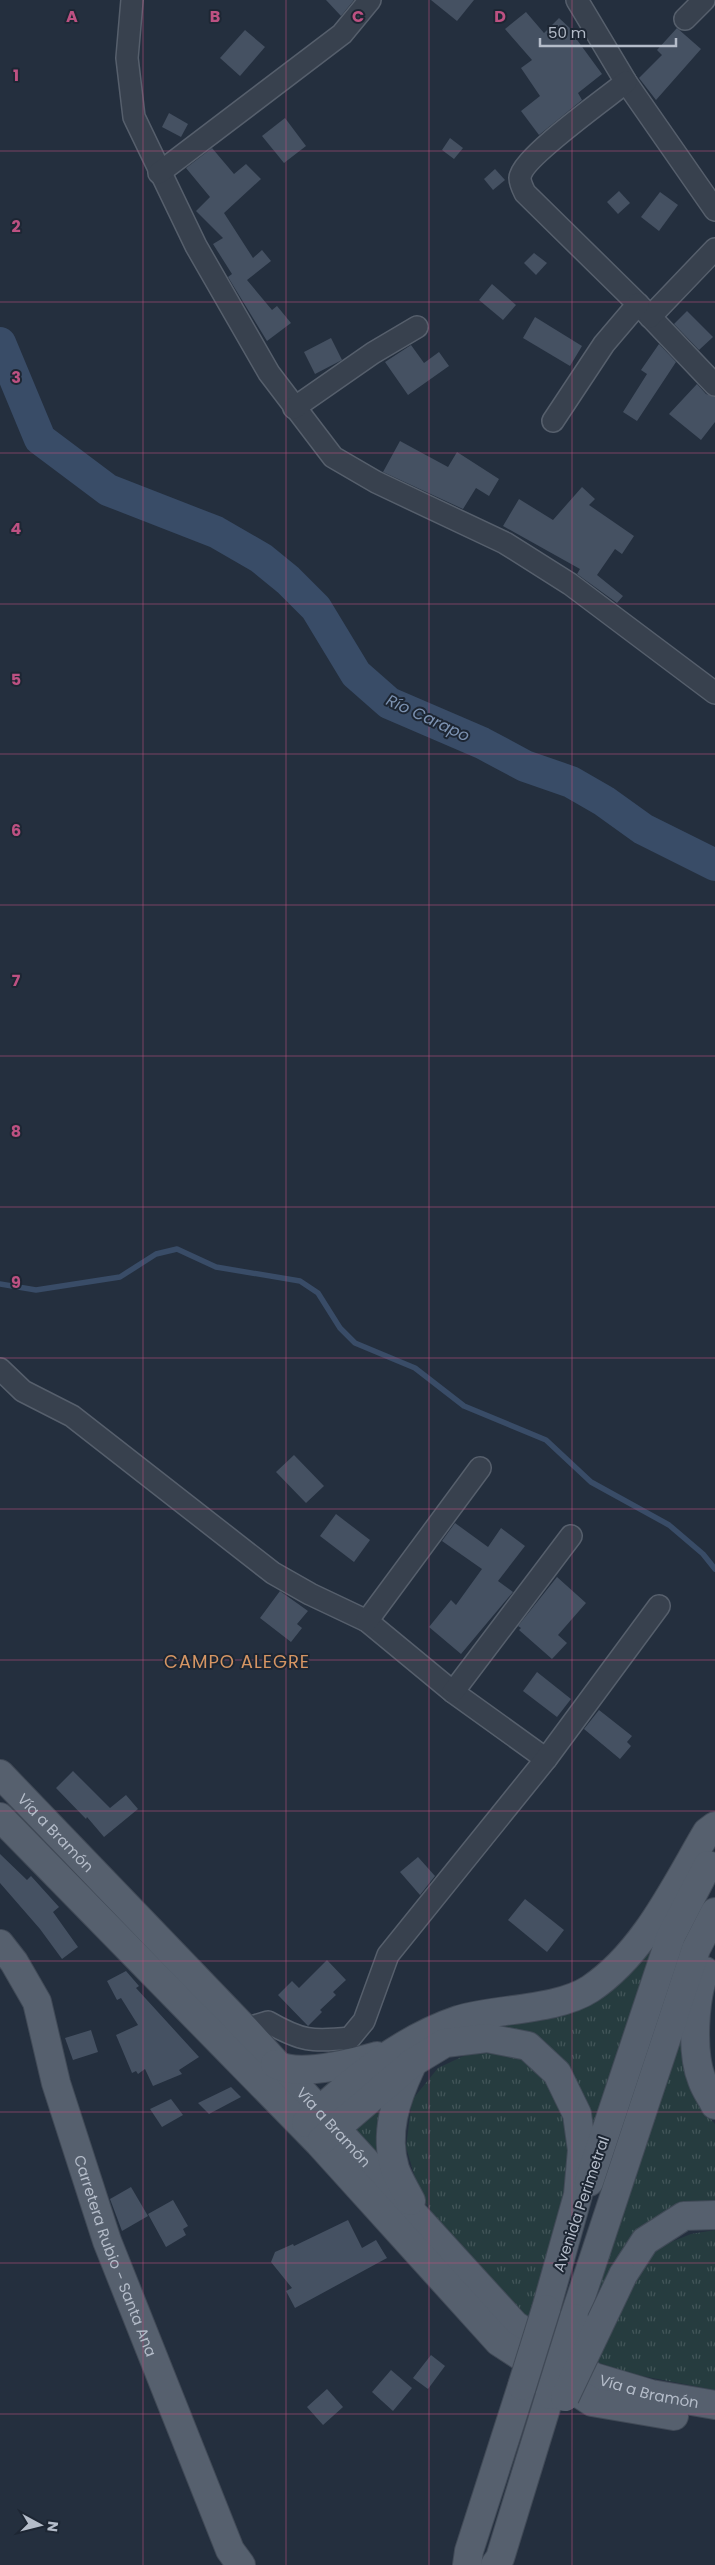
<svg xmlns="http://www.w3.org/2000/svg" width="715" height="2565" viewBox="0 0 715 2565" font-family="Poppins,sans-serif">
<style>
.grass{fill:url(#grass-tufts)}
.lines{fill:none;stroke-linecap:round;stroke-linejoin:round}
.stream{stroke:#394c67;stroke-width:5.5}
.river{stroke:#394c67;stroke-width:32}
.building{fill:#455162}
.minor-casing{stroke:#565f6c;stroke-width:24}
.major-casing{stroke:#414a57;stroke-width:30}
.minor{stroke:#38414e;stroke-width:21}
.major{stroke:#56606e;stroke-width:28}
.major-bridge-casing{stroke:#414a57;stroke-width:30;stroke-linecap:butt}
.major-bridge{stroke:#56606e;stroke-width:28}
.grid{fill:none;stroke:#bd5182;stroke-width:1;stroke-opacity:0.55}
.labels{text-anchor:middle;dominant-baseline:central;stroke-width:4;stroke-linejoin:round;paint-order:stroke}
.street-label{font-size:15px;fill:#b4bcc9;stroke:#1d2633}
.water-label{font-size:16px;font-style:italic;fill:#7c92b1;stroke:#1d2633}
.quarter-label{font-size:18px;letter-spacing:1px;fill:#d59563;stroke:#1d2633}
.grid-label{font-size:16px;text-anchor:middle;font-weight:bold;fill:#bd5182;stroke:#1d2633;stroke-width:4;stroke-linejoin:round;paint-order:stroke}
</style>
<defs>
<pattern id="grass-tufts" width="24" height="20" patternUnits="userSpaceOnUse" patternTransform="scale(1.25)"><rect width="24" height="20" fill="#263c3f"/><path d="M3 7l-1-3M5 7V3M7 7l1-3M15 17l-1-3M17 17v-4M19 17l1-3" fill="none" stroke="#435659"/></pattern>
</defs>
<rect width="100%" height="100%" fill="#242f3e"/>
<!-- grass -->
<g class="grass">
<path d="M670,1912L595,2159L591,2111L566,2063L530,2036L412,2058L391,2177L330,2110L416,2041L558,2010Z"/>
<path d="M703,1944L708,2116L715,2124V2213L638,2235L565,2338Z"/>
<path d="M507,2049L535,2065L560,2100L575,2163L543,2325L526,2321L440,2227L419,2191L406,2147L412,2100L438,2068L472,2052Z"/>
<path d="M715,2230V2390L632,2374L579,2356L639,2258L661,2246L691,2234Z"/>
</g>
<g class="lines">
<!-- stream -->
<path class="stream" d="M0,1284L36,1290L120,1277L156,1254L177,1249L216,1267L300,1281L318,1293L340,1328L355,1343L415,1368L464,1406L546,1440L591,1482L669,1525L703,1554L715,1569"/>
<!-- river -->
<path class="river" d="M0,343L40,439L108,490L216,532L261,558L288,580L316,608L356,674L389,703L482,743L525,766L571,782L604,801L643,829L715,865"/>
</g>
<!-- building -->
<g class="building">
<path d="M326,0H354L341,16Z"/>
<path d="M431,0H474L457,21Z"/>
<path d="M526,12L544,33L559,18L573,31L572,33L602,74L578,93L582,100L539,135L521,111L540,96L521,68L532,60L505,29Z"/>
<path d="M677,28L701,49L656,100L639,78L662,55L657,50Z"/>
<path d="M245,30L265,47L240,76L220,58Z"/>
<path d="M169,113L188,124L181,137L162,127Z"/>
<path d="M285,118L306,146L284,163L262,136Z"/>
<path d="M450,138L463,148L454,159L442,150Z"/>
<path d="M212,148L234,174L246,164L261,179L224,213L253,258L262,250L271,261L247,280L272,310L277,306L291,323L267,341L228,277L232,274L213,244L223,238L196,211L210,197L186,168Z"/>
<path d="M495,169L505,180L493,190L484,179Z"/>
<path d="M619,191L630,203L618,214L607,202Z"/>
<path d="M660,192L678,205L659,231L641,217Z"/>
<path d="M534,253L547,263L536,275L524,263Z"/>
<path d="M492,284L516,305L503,320L479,300Z"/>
<path d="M687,311L713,337L699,350L674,324Z"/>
<path d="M535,317L582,346L570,366L523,338Z"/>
<path d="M331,338L342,360L315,374L304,352Z"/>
<path d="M659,344L676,362L637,421L623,412L647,374L641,370Z"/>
<path d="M411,345L424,363L439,352L449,366L408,395L385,362Z"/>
<path d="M697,384L706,394L715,397V422L701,440L669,414Z"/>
<path d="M400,441L448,467L457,452L499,479L489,496L476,488L463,509L383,472Z"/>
<path d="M582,487L595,499L589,505L634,536L622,554L615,549L597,575L623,596L617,603L577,574L580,569L503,526L519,499L553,520Z"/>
<path d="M294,1455L324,1486L306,1503L276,1472Z"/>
<path d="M336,1514L370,1540L354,1562L320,1536Z"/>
<path d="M455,1523L488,1547L501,1528L525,1546L498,1581L513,1592L461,1654L429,1627L451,1600L456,1605L482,1569L442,1541Z"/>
<path d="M557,1577L586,1603L558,1635L567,1643L552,1659L519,1630L521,1628L518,1626Z"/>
<path d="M280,1591L308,1611L297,1624L302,1628L291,1642L260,1618Z"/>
<path d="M537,1672L571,1699L557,1717L523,1691Z"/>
<path d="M599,1710L632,1736L627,1742L631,1746L620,1759L584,1729Z"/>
<path d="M73,1771L110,1808L126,1795L138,1809L104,1837L87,1817L86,1819L56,1788Z"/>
<path d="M0,1854L27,1880L31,1876L59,1907L53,1912L78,1947L62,1959L40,1929L0,1883Z"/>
<path d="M418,1857L435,1876L420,1895L400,1872Z"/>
<path d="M525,1899L564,1930L547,1952L508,1920Z"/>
<path d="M327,1960L346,1980L333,1992L336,1995L320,2010L322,2012L308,2026L278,1995L292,1981L299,1988Z"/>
<path d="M126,1971L139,1986L136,1988L199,2057L179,2070L182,2074L153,2086L145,2069L138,2074L136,2071L132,2073L116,2035L138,2025L121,1998L117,2000L107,1981Z"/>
<path d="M91,2030L98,2052L73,2060L65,2038Z"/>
<path d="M231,2087L241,2097L209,2114L198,2103Z"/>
<path d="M171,2099L183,2115L162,2127L150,2109Z"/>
<path d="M131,2187L148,2216L122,2231L110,2199Z"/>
<path d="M173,2200L188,2226L183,2229L186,2235L166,2247L148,2214Z"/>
<path d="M348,2220L362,2248L376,2240L387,2258L295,2308L286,2291L292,2288L271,2262L275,2252L293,2244L294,2246Z"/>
<path d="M431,2355L445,2366L428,2389L413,2378Z"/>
<path d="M391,2370L412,2388L393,2411L372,2392Z"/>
<path d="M327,2389L343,2407L323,2425L307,2407Z"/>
</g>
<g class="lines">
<defs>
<g id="minor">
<path d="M132,0L127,58L134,117L196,246L269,373L333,457L376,482L505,543L570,584L715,693"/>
<path d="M577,0L626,82L715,210"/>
<path d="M685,19L704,0"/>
<path d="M626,82C608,97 521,158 520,178C520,183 523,189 525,193L638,304L715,385"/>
<path d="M159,173L342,34L370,0"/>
<path d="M650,317L715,249"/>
<path d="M294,408L373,353L417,327"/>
<path d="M553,421L604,344L638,304"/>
<path d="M0,1369L23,1391L72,1416L273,1573L310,1594L367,1621L453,1692L546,1759"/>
<path d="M367,1621L480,1468"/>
<path d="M453,1692L571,1536"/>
<path d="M245,2029L268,2022C301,2041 312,2042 350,2038L364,2021L388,1955L546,1759L659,1606"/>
</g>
<g id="major">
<path id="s1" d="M0,1774L245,2029L515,2325L594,2377L651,2394L715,2405"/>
<path d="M0,1817L319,2143L499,2342L592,2402L674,2416"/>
<path id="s2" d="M0,1944L14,1962L37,2002L56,2083L107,2241L230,2550L241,2565"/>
<path d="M705,1971C694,1998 691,2053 702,2080C705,2089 711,2097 715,2105"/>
<path d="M275,2064C299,2078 352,2063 377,2056"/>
<path d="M411,2067C396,2099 384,2133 395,2169C399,2180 406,2191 411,2201"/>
<path d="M306,2123C351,2081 399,2040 458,2020C496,2008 556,2011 590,1989C644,1953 675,1886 707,1832L715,1826"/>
<path d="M322,2140L412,2063L445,2043L487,2038L528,2046L557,2073L577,2114L582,2150L578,2195L546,2309"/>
<path d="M589,2182L671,1936L708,1865"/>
<path d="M623,2275L645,2241L684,2216L715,2215"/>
<path d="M574,2318L696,1949L715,1912"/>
<path d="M467,2565L469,2551L522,2386"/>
<path d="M495,2565L500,2558L550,2395"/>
</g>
</defs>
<!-- minor casing -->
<use href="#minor" class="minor-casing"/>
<!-- major casing -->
<use href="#major" class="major-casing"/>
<!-- minor -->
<use href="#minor" class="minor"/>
<!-- major -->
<use href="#major" class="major"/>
<defs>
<g id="major-bridge">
<path d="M522,2386L546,2309"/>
<path d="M550,2395L574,2318"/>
<path d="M565,2397L623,2275"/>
</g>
</defs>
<!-- major-bridge casing -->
<use href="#major-bridge" class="major-bridge-casing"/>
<!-- major-bridge -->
<use href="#major-bridge" class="major-bridge"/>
</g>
<!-- grid -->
<path class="grid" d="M143,0V2565M286,0V2565M429,0V2565M572,0V2565M0,151H715M0,302H715M0,453H715M0,604H715M0,754H715M0,905H715M0,1056H715M0,1207H715M0,1358H715M0,1509H715M0,1660H715M0,1811H715M0,1961H715M0,2112H715M0,2263H715M0,2414H715"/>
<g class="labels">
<!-- street labels -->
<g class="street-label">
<text stroke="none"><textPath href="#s1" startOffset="81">Vía a Bramón</textPath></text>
<text stroke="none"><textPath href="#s1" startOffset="486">Vía a Bramón</textPath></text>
<text transform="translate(581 2204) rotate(-71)">Avenida Perimetral</text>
<text stroke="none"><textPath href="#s2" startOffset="335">Carretera Rubio - Santa Ana</textPath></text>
<text stroke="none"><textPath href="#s1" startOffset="906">Vía a Bramón</textPath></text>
</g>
<!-- water labels -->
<g class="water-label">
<text transform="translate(428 718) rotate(25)">Río Carapo</text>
</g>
<!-- quarter labels -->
<g class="quarter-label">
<text x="237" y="1661">CAMPO ALEGRE</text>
</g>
</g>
<g class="grid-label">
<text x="72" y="22">A</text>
<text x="215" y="22">B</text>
<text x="358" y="22">C</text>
<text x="500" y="22">D</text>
<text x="16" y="81">1</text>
<text x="16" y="232">2</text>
<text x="16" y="383">3</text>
<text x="16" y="534">4</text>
<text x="16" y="685">5</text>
<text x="16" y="836">6</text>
<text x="16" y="986">7</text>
<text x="16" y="1137">8</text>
<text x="16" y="1288">9</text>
</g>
<!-- north arrow -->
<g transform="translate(40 2525) rotate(97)" stroke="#1d2633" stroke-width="4" paint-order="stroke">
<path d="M0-4L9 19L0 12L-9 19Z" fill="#b4bcc9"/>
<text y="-8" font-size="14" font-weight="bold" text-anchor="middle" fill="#b4bcc9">N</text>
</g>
<!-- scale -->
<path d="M540 38v8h136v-8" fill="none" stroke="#b4bcc9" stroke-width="2.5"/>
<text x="548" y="38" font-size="15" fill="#b4bcc9" stroke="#1d2633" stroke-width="4" paint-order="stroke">50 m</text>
</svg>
